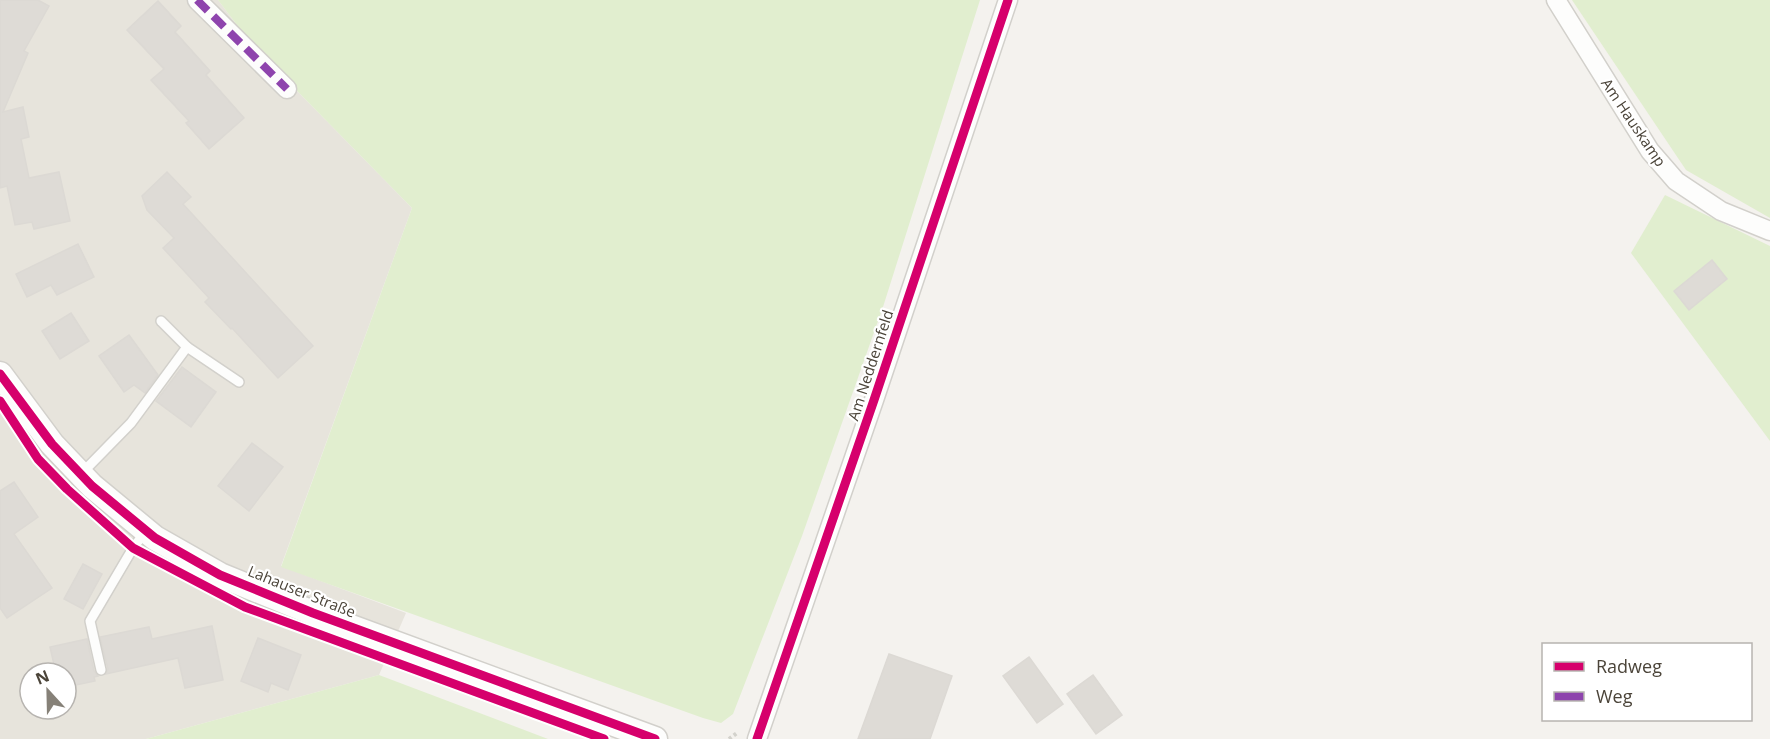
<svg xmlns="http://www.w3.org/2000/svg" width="1770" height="739" viewBox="0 0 1770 739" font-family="'Open Sans',sans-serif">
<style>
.residential{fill:#e7e4dc;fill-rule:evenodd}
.green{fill:#e1eecf}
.building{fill:#dedbd6;stroke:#dcd9d4;stroke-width:1.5}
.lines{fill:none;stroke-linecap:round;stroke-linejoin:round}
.service-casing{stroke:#d2d0cb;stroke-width:12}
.minor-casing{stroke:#d2d0cb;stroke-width:21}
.tertiary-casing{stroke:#d2d0cb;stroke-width:27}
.path{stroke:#d3d2cc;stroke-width:4;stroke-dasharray:3 3;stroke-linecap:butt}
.service{stroke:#fdfdfc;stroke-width:9}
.minor{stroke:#fdfdfc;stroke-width:18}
.tertiary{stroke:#fdfdfc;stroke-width:24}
.quiet{stroke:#8e44ad;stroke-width:8;stroke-dasharray:15 8;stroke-linecap:butt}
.cycleway-casing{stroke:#fff;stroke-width:13}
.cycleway{stroke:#d6006c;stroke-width:9}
.labels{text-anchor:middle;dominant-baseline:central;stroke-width:4.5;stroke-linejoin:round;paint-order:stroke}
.street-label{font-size:15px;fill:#4b4439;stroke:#fff}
</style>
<rect width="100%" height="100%" fill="#f4f2ee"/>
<!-- residential -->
<path class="residential" d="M0,0H218L253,46L412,208L281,566L406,613L379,675L146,739H0ZM30,673H66V709H30Z"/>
<!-- green -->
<g class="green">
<path d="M218,0H980L883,307L802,536L733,714L721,723L703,718L281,567L412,208L253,46Z"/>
<path d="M1572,0H1770V218L1686,170Z"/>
<path d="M1665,195L1770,246V441L1631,253Z"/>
<path d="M379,675L548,739H146Z"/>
</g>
<!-- building -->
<g class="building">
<path d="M0,0H38L49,6L24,51L28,53L3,112L23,107L29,137L21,139L29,178L59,172L70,221L34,229L32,222L15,225L7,186L0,188Z"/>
<path d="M158,1L181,26L175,32L210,71L206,75L244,118L209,149L186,123L189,121L151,80L164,69L127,30Z"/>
<path d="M167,172L191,197L183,204L313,346L278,378L232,328L231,329L205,302L209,298L163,248L174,238L147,210L142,196Z"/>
<path d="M78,244L94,277L57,295L51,285L27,297L16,274Z"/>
<path d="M1712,260L1727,279L1689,310L1674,291Z"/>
<path d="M71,313L89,341L60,359L42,331Z"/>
<path d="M129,335L158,375L145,393L134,385L124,392L99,356Z"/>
<path d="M182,367L216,392L191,427L156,401Z"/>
<path d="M252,443L283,467L249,511L218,486Z"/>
<path d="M14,482L38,517L14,534L52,588L7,618L0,608V491Z"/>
<path d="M83,564L102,574L83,609L64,599Z"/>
<path d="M212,626L223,680L185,688L178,658L106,674L108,669L100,637L149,627L152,639Z"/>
<path d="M258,638L301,655L288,690L271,683L268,692L241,681Z"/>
<path d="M87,639L94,671L98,676L94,677L95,681L66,687V673H56L50,647Z"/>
<path d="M889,654L952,676L930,739H858Z"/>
<path d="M1029,657L1063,704L1037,723L1003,676Z"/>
<path d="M1093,675L1122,715L1096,734L1067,694Z"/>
</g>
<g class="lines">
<defs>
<g id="service">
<path d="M161,321L187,347"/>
<path d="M81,474L131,423L187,347L239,382"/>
<path d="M101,670L90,621L133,548L146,531"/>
</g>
<g id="minor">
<path d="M197,0L287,89"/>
<path d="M1556,0L1650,151L1676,181L1721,211L1770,231"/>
<path d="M757,739L874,400L1008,0"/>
</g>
<path id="tertiary" d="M0,374L52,444L92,486L155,538L220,575L313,613L655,739"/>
</defs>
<!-- service casing -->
<use href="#service" class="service-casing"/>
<!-- minor casing -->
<use href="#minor" class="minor-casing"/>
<!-- tertiary casing -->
<use href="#tertiary" class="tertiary-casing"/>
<!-- path -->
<path class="path" d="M729,739L737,733"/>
<!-- service -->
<use href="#service" class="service"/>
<!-- minor -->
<use href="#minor" class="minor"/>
<!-- tertiary -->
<use href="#tertiary" class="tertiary"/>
<!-- quiet -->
<path class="quiet" d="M197,0L287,89"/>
<defs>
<g id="cycleway">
<path d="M0,374L52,444L92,486L155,538L220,575L313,613L655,739"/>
<path d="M0,401L38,459L67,489L133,548L245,607L604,739"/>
<path d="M757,739L874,400L1008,0"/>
</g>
</defs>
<!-- cycleway casing -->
<use href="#cycleway" class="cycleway-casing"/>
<!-- cycleway -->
<use href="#cycleway" class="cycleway"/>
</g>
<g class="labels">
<!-- street labels -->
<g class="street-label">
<text transform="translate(1634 122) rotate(56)">Am Hauskamp</text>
<text transform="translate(870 365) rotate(-72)">Am Neddernfeld</text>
<text transform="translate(302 591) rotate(22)">Lahauser Straße</text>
</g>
</g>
<!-- legend -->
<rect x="1542" y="643" width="210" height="78" fill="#ffffff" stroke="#b7b4b0" stroke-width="1.5"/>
<rect x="1554" y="662" width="30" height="9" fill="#d6006c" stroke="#b7b4b0" stroke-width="1.5"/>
<text x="1596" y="673" font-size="18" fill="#4b4439">Radweg</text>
<rect x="1554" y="692" width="30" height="9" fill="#8e44ad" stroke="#b7b4b0" stroke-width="1.5"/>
<text x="1596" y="703" font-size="18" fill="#4b4439">Weg</text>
<!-- north arrow -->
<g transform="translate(48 691) rotate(338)"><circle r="28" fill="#ffffff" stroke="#b7b4b0" stroke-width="1.5"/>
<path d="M0-4.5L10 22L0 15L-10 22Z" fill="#868178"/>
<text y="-9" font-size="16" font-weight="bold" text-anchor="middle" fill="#4b4439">N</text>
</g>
</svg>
